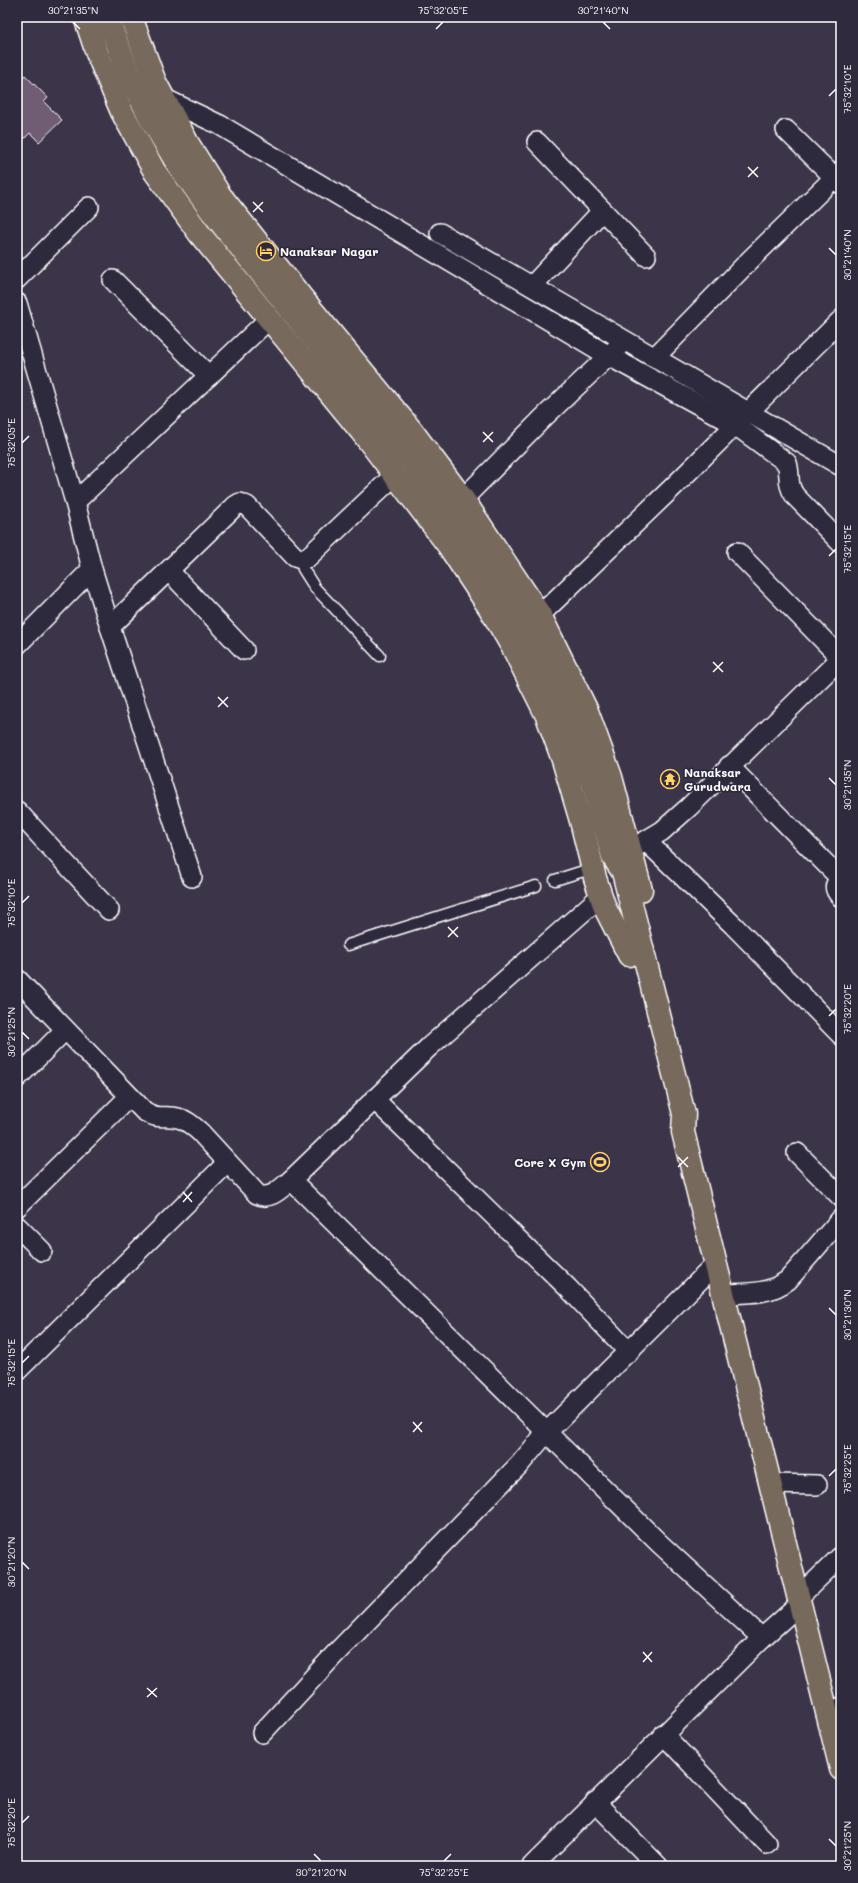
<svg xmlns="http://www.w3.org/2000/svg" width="858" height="1883" viewBox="0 0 858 1883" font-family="Mali,sans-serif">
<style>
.building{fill:#6f5b73;stroke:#fff}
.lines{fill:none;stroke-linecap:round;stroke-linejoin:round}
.service-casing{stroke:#fff;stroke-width:13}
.minor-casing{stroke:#fff;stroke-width:22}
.primary-casing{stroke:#fff;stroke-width:25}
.service{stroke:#2f2a3d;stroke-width:10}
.minor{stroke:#2f2a3d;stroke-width:19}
.primary{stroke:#77695c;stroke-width:22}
.ticks{fill:none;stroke:#fff;stroke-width:1.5}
.labels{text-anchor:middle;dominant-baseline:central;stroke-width:3.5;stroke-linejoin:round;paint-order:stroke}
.poi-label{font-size:12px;font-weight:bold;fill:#fff;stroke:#2f2a3d;text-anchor:start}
.neatline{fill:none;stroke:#fff;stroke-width:1.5}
.ticks-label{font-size:10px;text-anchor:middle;fill:#fff}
</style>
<rect width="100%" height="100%" fill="#3c3448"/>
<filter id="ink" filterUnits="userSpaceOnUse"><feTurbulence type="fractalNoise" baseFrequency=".025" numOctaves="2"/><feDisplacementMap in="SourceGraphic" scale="8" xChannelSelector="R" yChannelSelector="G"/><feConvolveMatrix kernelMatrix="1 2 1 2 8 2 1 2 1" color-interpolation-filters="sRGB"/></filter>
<g filter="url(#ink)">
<!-- building -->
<path class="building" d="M25,75L48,98L44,102L62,120L39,142L30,133L17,146V82Z"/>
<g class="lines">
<defs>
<g id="service">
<path d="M301,559L303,569L315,588L380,656"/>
<path d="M555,880L593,868"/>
<path d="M348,945L536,886"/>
</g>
<g id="minor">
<path d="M163,98L220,125L609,356L734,424L787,463C791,476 786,483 795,496L841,543"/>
<path d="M786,130L841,184"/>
<path d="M537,142L646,256"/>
<path d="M440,233L841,466"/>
<path d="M17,279L89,207"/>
<path d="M113,280L209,376"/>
<path d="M532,286L602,211"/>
<path d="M17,303L75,502L92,569L110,627L192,877"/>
<path d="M655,357L751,259L841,171"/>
<path d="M463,499L543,418L618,347"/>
<path d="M75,502L269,319"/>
<path d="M737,552L841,658"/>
<path d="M169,571L244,650"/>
<path d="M540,615L672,488L841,320"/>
<path d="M110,627L235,506L240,503L247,506L295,557L301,559L307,558L395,475"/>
<path d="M17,645L92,569"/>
<path d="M729,766L840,878"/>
<path d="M17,811L109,910"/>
<path d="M647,842L733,925L841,1035"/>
<path d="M632,849L662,831L689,807L841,658"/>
<path d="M841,877C834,885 833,889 841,897"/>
<path d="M17,979L144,1111C160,1121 163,1114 178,1118C187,1120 193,1126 200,1132L257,1194C270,1201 280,1189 291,1180L429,1047L601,896"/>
<path d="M17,1078L65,1030"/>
<path d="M374,1099L568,1288L629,1352"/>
<path d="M797,1153L841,1197"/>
<path d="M291,1180L659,1543L762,1638"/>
<path d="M17,1207L129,1097"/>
<path d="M17,1226L42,1251"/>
<path d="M723,1294C746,1293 769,1295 788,1280L841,1219"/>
<path d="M17,1371L227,1163"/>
<path d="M771,1484L817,1485"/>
<path d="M799,1597L841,1556"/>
<path d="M829,1718L841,1707"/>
<path d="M262,1733L336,1653L519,1465L546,1433L716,1264"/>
<path d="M663,1734L767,1844"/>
<path d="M595,1802L658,1866"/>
<path d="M532,1866L762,1638L800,1604"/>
</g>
<g id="primary">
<path d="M85,17L97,53L122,112L155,172L199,233L361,431L410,495L448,545L489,607L513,648L547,716L563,760L581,821L595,878L605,908L629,955"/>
<path d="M107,17L132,82L152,121L178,165L212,212L412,462L472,542L542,661L573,728L593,784L613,857L623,872L684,1114L683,1132L841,1769"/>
<path d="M131,17L155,82L187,142L220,195L303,299L412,431L463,499L540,615L587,711L611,777L641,890"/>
</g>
</defs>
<!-- service casing -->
<use href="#service" class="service-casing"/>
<!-- minor casing -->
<use href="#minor" class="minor-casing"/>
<!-- primary casing -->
<use href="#primary" class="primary-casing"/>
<!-- service -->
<use href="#service" class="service"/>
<!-- minor -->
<use href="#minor" class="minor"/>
<!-- primary -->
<use href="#primary" class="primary"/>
</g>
</g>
<!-- ticks -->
<path class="ticks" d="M73,22L80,29M603,22L610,29M436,29L443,22M829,96L836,89M748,167L758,177M748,177L758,167M253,202L263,212M253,212L263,202M829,248L836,255M483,432L493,442M483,442L493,432M22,443L29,436M829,556L836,549M713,662L723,672M713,672L723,662M218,697L228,707M218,707L228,697M829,778L836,785M22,903L29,896M448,927L458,937M448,937L458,927M829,1016L836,1009M22,1032L29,1039M678,1157L688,1167M678,1167L688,1157M183,1192L192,1202M183,1202L192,1192M829,1308L836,1315M22,1363L29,1356M413,1422L422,1432M413,1432L422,1422M829,1476L836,1469M22,1562L29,1569M643,1652L652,1662M643,1662L652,1652M147,1688L157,1697M147,1697L157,1688M22,1823L29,1816M829,1839L836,1846M314,1854L321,1861M444,1861L451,1854"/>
<!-- icons -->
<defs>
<symbol id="hotel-ring" viewBox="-11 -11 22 22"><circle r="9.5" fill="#2f2a3d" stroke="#ffd166" stroke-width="1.5"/><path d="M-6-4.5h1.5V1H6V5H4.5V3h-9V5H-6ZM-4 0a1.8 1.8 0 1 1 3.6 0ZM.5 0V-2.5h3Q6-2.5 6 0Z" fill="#ffd166"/></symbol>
<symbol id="temple-ring" viewBox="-11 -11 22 22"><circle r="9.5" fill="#2f2a3d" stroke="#ffd166" stroke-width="1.5"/><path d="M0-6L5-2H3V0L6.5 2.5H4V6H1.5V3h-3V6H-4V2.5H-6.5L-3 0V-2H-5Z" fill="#ffd166"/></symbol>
<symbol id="stadium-ring" viewBox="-11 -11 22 22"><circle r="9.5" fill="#2f2a3d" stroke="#ffd166" stroke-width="1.5"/><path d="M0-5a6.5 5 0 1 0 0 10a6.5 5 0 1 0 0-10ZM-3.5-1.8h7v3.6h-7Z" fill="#ffd166"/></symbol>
</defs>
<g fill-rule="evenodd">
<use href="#hotel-ring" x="255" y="240" width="22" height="22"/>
<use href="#temple-ring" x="659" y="768" width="22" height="22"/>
<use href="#stadium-ring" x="589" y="1151" width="22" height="22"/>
</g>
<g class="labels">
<!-- poi labels -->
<g class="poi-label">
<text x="280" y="251">Nanaksar Nagar</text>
<text x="684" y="772">Nanaksar<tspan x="684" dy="14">Gurudwara</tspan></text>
<text x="586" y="1162" text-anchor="end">Core X Gym</text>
</g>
</g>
<!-- margin -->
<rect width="858" height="1883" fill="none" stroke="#2f2a3d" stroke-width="44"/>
<rect x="22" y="22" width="814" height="1839" class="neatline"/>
<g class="ticks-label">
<text x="73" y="14">30°21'35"N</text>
<text x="443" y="14">75°32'05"E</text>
<text x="603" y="14">30°21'40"N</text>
<text transform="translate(847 89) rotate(-90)" y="4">75°32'10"E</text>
<text transform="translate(847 255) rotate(-90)" y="4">30°21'40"N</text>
<text transform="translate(11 443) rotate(-90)" y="4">75°32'05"E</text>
<text transform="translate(847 549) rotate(-90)" y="4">75°32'15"E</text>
<text transform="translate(847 785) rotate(-90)" y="4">30°21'35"N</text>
<text transform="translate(11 903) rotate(-90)" y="4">75°32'10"E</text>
<text transform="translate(847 1009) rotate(-90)" y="4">75°32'20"E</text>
<text transform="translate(11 1032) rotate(-90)" y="4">30°21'25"N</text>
<text transform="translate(847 1315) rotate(-90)" y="4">30°21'30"N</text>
<text transform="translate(11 1363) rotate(-90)" y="4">75°32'15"E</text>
<text transform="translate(847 1469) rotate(-90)" y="4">75°32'25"E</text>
<text transform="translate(11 1562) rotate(-90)" y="4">30°21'20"N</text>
<text transform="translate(11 1823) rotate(-90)" y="4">75°32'20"E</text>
<text transform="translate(847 1846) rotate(-90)" y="4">30°21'25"N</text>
<text x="321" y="1876">30°21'20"N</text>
<text x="444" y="1876">75°32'25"E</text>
</g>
</svg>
